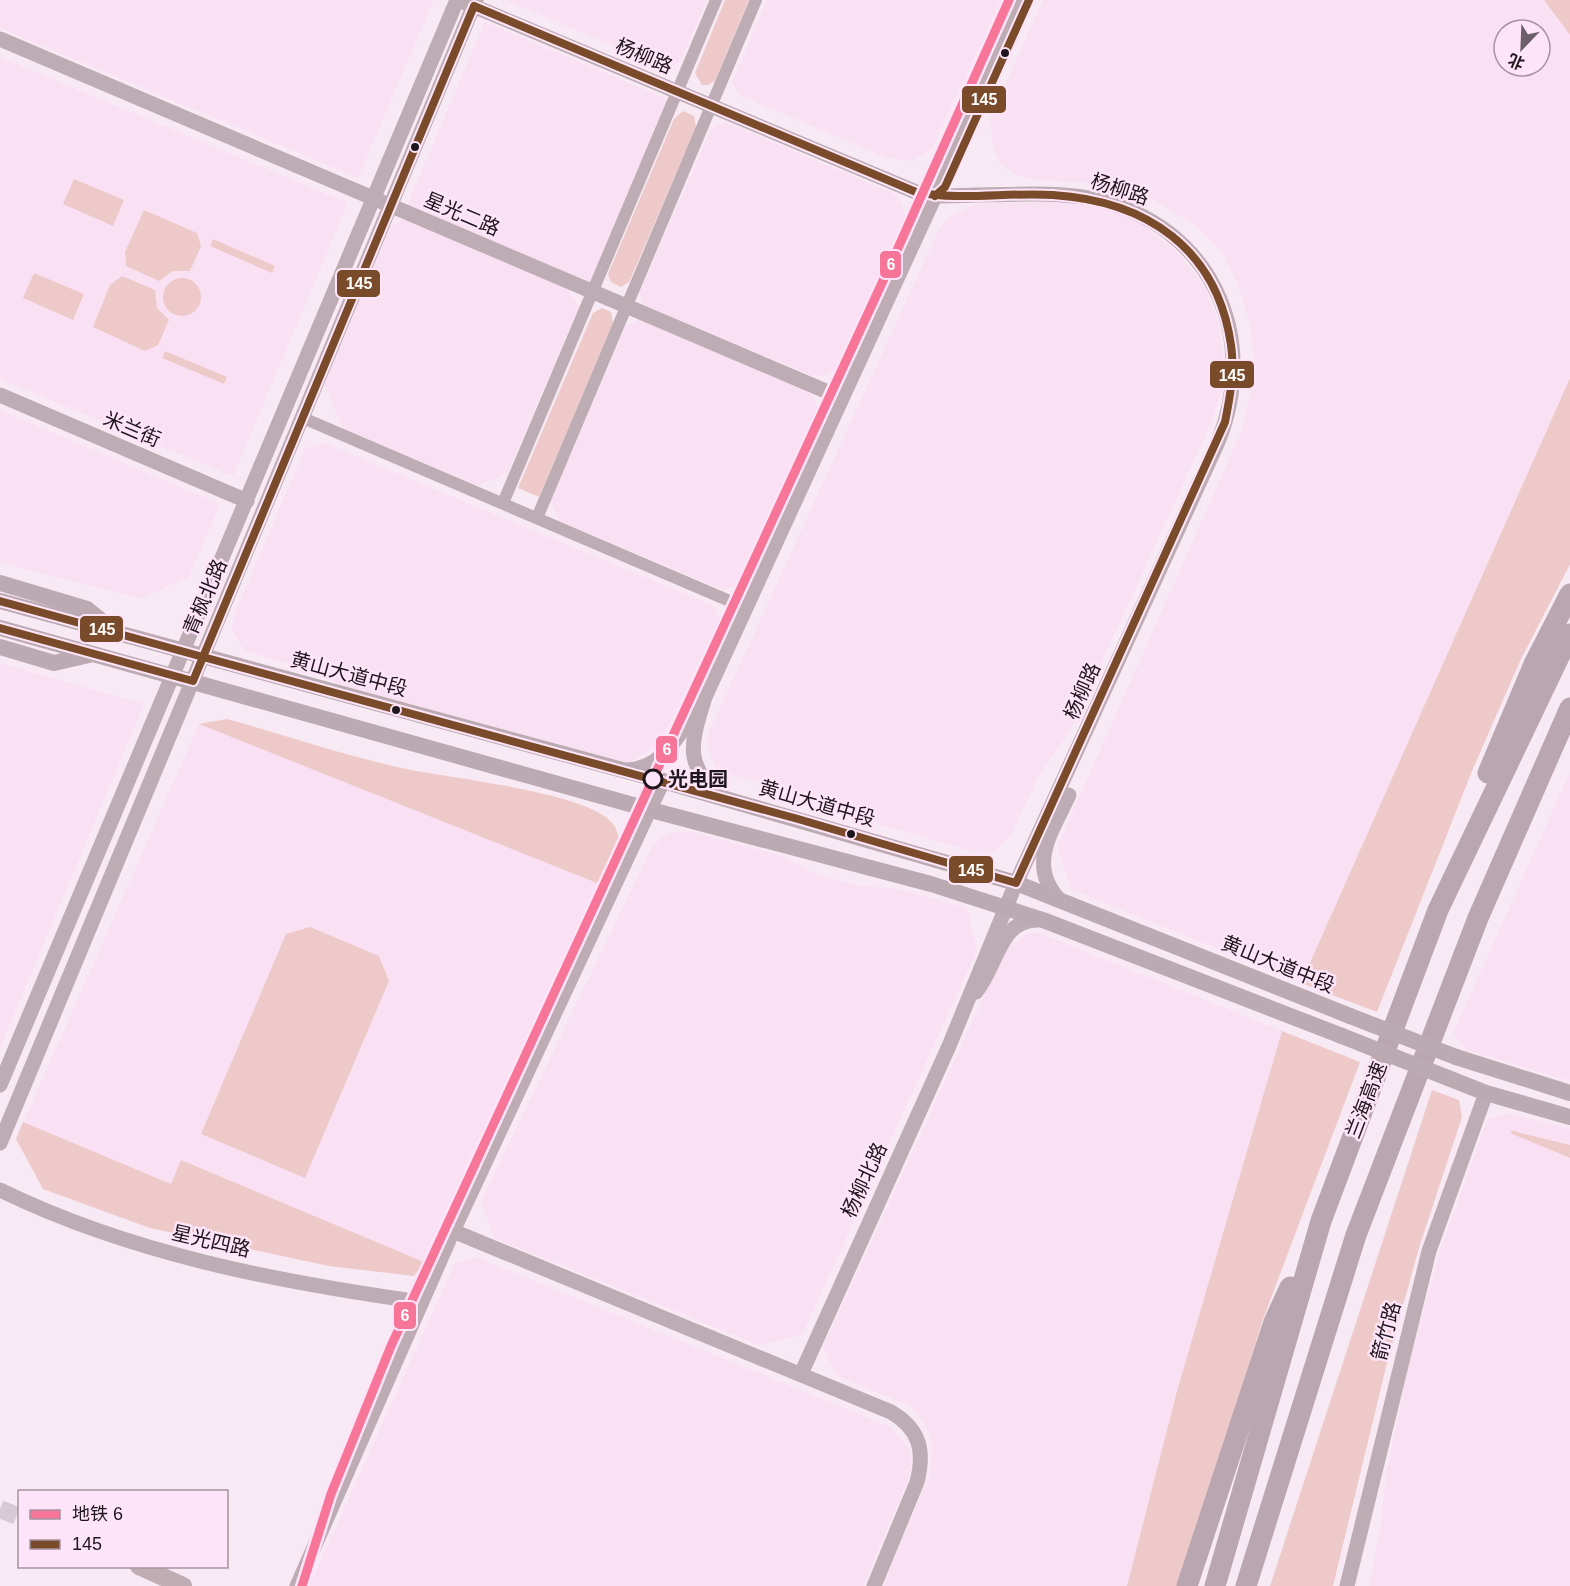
<svg xmlns="http://www.w3.org/2000/svg" width="1570" height="1586" viewBox="0 0 1570 1586" font-family="Arial,'Noto Sans SC',sans-serif">
<style>
.built{fill:#f9e1f3;fill-rule:evenodd}
.green{fill:#eec9c9}
.lines{fill:none;stroke-linecap:round;stroke-linejoin:round}
.primary-tunnel{stroke:#d7cad4;stroke-width:18;stroke-dasharray:18 9;stroke-linecap:butt}
.minor{stroke:#bdacb3;stroke-width:12}
.tertiary{stroke:#bdacb3;stroke-width:15}
.secondary{stroke:#bcaab2;stroke-width:16}
.primary{stroke:#c0adb4;stroke-width:18}
.motorway{stroke:#b9a6b0;stroke-width:21}
.secondary-bridge{stroke:#bcaab2;stroke-width:16}
.bus-1-casing{stroke:#fee4f8;stroke-width:12}
.bus-1{stroke:#7a4b2a;stroke-width:8}
.metro-1-casing{stroke:#fee4f8;stroke-width:14}
.metro-1{stroke:#f67599;stroke-width:9}
.bus-dot{fill:#1f161d;stroke:#fee4f8;stroke-width:2}
.stop-dot{fill:#fee4f8;stroke:#1f161d;stroke-width:3}
.labels{text-anchor:middle;dominant-baseline:central;stroke-width:5;stroke-linejoin:round;paint-order:stroke}
.street-label{font-size:20px;fill:#1f161d;stroke:#fee4f8}
.stop-label{font-size:20px;font-weight:bold;fill:#1f161d;stroke:#fee4f8;text-anchor:start}
.line-badge{stroke:#fee4f8;stroke-width:2}
.badge-label{font-size:16px;text-anchor:middle;font-weight:bold;fill:#fff}
</style>
<rect width="100%" height="100%" fill="#f8eaf4"/>
<!-- built -->
<g class="built">
<path d="M0,0H434L358,178L0,28Z"/>
<path d="M505,0H707L681,61L666,68Z"/>
<path d="M767,0H1001L935,142L929,151L912,161L887,158L739,95L732,82Z"/>
<path d="M1043,0H1544L1570,35V378L1301,983L1071,889L1057,847L1242,430L1250,397L1254,360L1250,326L1240,290L1221,251L1195,225L1154,200L1107,184L1036,180L1015,174L1001,164L993,148L990,119ZM1504,30H1540V66H1504Z"/>
<path d="M485,22L669,100L591,283L407,205Z"/>
<path d="M0,57L348,203L233,476L0,379Z"/>
<path d="M725,122L893,193L902,204L905,216L904,229L845,358L837,369L826,375L812,376L645,306L639,293L711,129Z"/>
<path d="M1075,201L1104,208L1139,222L1176,251L1204,285L1218,321L1224,363L1221,392L1212,421L1070,731L1039,775L1011,835L997,849L986,853L974,852L848,815L825,800L725,773L716,767L707,746L708,734L939,229L950,216L977,204Z"/>
<path d="M404,219L567,288L579,307L508,472L478,486L343,429L324,385L387,229Z"/>
<path d="M639,320L804,388L812,396L817,406V417L740,584L723,590L559,521L550,501L626,326Z"/>
<path d="M0,410L220,504L189,577L140,599L0,562Z"/>
<path d="M324,443L714,606L720,618L662,739L655,747L627,764L362,693L292,665L244,650L232,630L234,615L305,448Z"/>
<path d="M0,663L144,704L0,1048Z"/>
<path d="M199,724L602,885L424,1262L414,1276L329,1266L150,1228L43,1189L16,1139Z"/>
<path d="M1570,772V1081L1466,1050L1453,1033Z"/>
<path d="M688,831L778,855L813,873L861,886L898,889L967,908L977,950L802,1335L759,1345L494,1238L481,1201L651,849L661,838L672,832Z"/>
<path d="M1028,933H1039L1282,1031L1177,1391L1127,1586H883L930,1473L932,1442L928,1429L910,1406L837,1376L823,1347L1005,950Z"/>
<path d="M1509,1113L1570,1129V1586H1369L1380,1530L1386,1474L1408,1368L1439,1254L1487,1120Z"/>
<path d="M476,1257L890,1427L910,1449L911,1464L909,1478L863,1586H309L455,1263Z"/>
</g>
<!-- green -->
<g class="green">
<path d="M725,0H749L715,81L707,85H702L695,73Z"/>
<path d="M1544,0H1570V35Z"/>
<path d="M683,111L694,116L696,127L629,282L621,287L611,282L608,274L674,119Z"/>
<path d="M74,179L124,200L113,226L63,204Z"/>
<path d="M144,210L197,233L201,246L190,271H173L159,281L126,266L125,252Z"/>
<path d="M213,239L275,266L272,273L210,246Z"/>
<path d="M34,273L84,294L73,320L23,298Z"/>
<path d="M122,276L155,290L157,308L169,320L158,345L145,351L93,327L110,285Z"/>
<circle cx="182" cy="297" r="19"/>
<path d="M602,308L611,312L613,323L539,497L518,488L593,313Z"/>
<path d="M165,351L227,377L224,384L162,358Z"/>
<path d="M1570,378V564L1521,659L1472,771L1377,1012L1301,983Z"/>
<path d="M227,719C288,736 349,757 411,770C452,778 588,793 612,823C628,842 610,866 602,885L199,724Z"/>
<path d="M310,927L379,956L389,981L305,1178L201,1134L286,934Z"/>
<path d="M1282,1031L1360,1062L1262,1322L1180,1586H1127L1177,1391Z"/>
<path d="M1432,1090L1459,1100L1462,1117L1419,1248L1387,1363L1333,1586H1270Z"/>
<path d="M23,1122L171,1184L181,1160L424,1262L414,1276L329,1266L150,1228L43,1189L16,1139Z"/>
<path d="M1513,1131L1570,1145V1158L1510,1133Z"/>
</g>
<g class="lines">
<!-- primary-tunnel -->
<path class="primary-tunnel" d="M0,1509L20,1517"/>
<!-- minor -->
<g class="minor">
<path d="M303,418L746,608"/>
<path d="M503,503L716,0"/>
<path d="M537,518L756,0"/>
</g>
<!-- tertiary -->
<g class="tertiary">
<path d="M459,0L916,192L935,196C982,196 1050,190 1094,199C1210,224 1261,335 1218,442L1016,883L949,1046L801,1374"/>
<path d="M0,39L842,398"/>
<path d="M0,395L247,501"/>
<path d="M625,770C663,770 678,735 698,707"/>
<path d="M720,797C682,762 692,741 705,697L935,196V187L1021,0"/>
<path d="M1058,898C1027,864 1053,830 1069,795"/>
<path d="M976,992C999,963 999,918 1041,920"/>
<path d="M0,1085L457,0"/>
<path d="M0,1143L476,0"/>
<path d="M0,1190C131,1254 278,1282 421,1302"/>
<path d="M453,1231L891,1412C920,1429 925,1451 917,1482L874,1586"/>
<path d="M297,1586L453,1231L663,781"/>
<path d="M1347,1586L1429,1251L1486,1093"/>
</g>
<!-- secondary -->
<g class="secondary">
<path d="M0,583L87,609L113,630"/>
<path d="M0,601L663,781L1016,883L1350,1016"/>
<path d="M0,628L651,810L931,884L1043,920L1342,1036"/>
<path d="M0,647L54,663L89,655"/>
<path d="M1456,1057L1570,1093"/>
<path d="M1448,1078L1486,1093L1570,1117"/>
</g>
<!-- primary -->
<path class="primary" d="M139,1566L183,1586"/>
<!-- motorway -->
<g class="motorway">
<path d="M1488,773L1534,664L1570,594"/>
<path d="M1187,1586L1274,1322L1290,1287"/>
<path d="M1215,1586L1321,1221L1438,910L1570,634"/>
<path d="M1246,1586L1356,1235L1478,918L1570,708"/>
</g>
<!-- secondary-bridge -->
<g class="secondary-bridge">
<path d="M1350,1016L1456,1057"/>
<path d="M1342,1036L1448,1078"/>
</g>
<defs>
<g id="bus-1">
<path d="M474,6L916,192C960,201 1007,192 1053,195C1146,201 1217,248 1231,345C1235,371 1230,397 1225,422L1016,883L798,819L203,657Z"/>
<path d="M935,196L945,187L1029,0"/>
<path d="M0,601L203,657"/>
<path d="M0,628L193,681L203,657"/>
</g>
</defs>
<!-- bus-1 casing -->
<use href="#bus-1" class="bus-1-casing"/>
<!-- bus-1 -->
<use href="#bus-1" class="bus-1"/>
<defs>
<path id="metro-1" d="M302,1586L331,1494L391,1346L894,257L1009,0"/>
</defs>
<!-- metro-1 casing -->
<use href="#metro-1" class="metro-1-casing"/>
<!-- metro-1 -->
<use href="#metro-1" class="metro-1"/>
</g>
<!-- markers -->
<g class="bus-dot">
<circle cx="1005" cy="53" r="5"/>
<circle cx="415" cy="147" r="5"/>
<circle cx="396" cy="710" r="5"/>
<circle cx="851" cy="834" r="5"/>
</g>
<circle class="stop-dot" cx="653" cy="779" r="9"/>
<g class="labels">
<!-- street labels -->
<g class="street-label">
<text transform="translate(644 56) rotate(23)">杨柳路</text>
<text transform="translate(1120 189) rotate(18)">杨柳路</text>
<text transform="translate(462 214) rotate(23)">星光二路</text>
<text transform="translate(132 429) rotate(23)">米兰街</text>
<text transform="translate(205 597) rotate(-67)">青枫北路</text>
<text transform="translate(349 674) rotate(15)">黄山大道中段</text>
<text transform="translate(1082 691) rotate(-66)">杨柳路</text>
<text transform="translate(817 803) rotate(16)">黄山大道中段</text>
<text transform="translate(1278 964) rotate(22)">黄山大道中段</text>
<text transform="translate(1366 1100) rotate(-69)">兰海高速</text>
<text transform="translate(864 1180) rotate(-65)">杨柳北路</text>
<text transform="translate(211 1241) rotate(13)">星光四路</text>
<text transform="translate(1386 1331) rotate(-75)">箭竹路</text>
</g>
<!-- stop labels -->
<g class="stop-label">
<text x="668" y="779">光电园</text>
</g>
</g>
<g class="line-badge">
<rect x="961" y="85" width="46" height="29" rx="6" fill="#7a4b2a"/>
<rect x="879" y="250" width="23" height="29" rx="6" fill="#f67599"/>
<rect x="336" y="269" width="45" height="29" rx="6" fill="#7a4b2a"/>
<rect x="1209" y="360" width="46" height="29" rx="6" fill="#7a4b2a"/>
<rect x="79" y="615" width="45" height="28" rx="6" fill="#7a4b2a"/>
<rect x="655" y="735" width="23" height="29" rx="6" fill="#f67599"/>
<rect x="948" y="855" width="46" height="29" rx="6" fill="#7a4b2a"/>
<rect x="393" y="1301" width="24" height="29" rx="6" fill="#f67599"/>
</g>
<g class="badge-label">
<text x="984" y="105">145</text>
<text x="891" y="270">6</text>
<text x="359" y="289">145</text>
<text x="1232" y="381">145</text>
<text x="102" y="635">145</text>
<text x="667" y="755">6</text>
<text x="971" y="876">145</text>
<text x="405" y="1321">6</text>
</g>
<!-- legend -->
<rect x="18" y="1490" width="210" height="78" fill="#fee4f8" stroke="#a592a0" stroke-width="1.5"/>
<rect x="30" y="1510" width="30" height="9" fill="#f67599" stroke="#a592a0" stroke-width="1.5"/>
<text x="72" y="1520" font-size="18" fill="#1f161d">地铁 6</text>
<rect x="30" y="1540" width="30" height="9" fill="#7a4b2a" stroke="#a592a0" stroke-width="1.5"/>
<text x="72" y="1550" font-size="18" fill="#1f161d">145</text>
<!-- north arrow -->
<g transform="translate(1522 48) rotate(203)"><circle r="28" fill="#fee4f8" stroke="#a592a0" stroke-width="1.5"/>
<path d="M0-4.5L10 22L0 15L-10 22Z" fill="#6b6068"/>
<text y="-9" font-size="16" font-weight="bold" text-anchor="middle" fill="#1f161d">北</text>
</g>
</svg>
